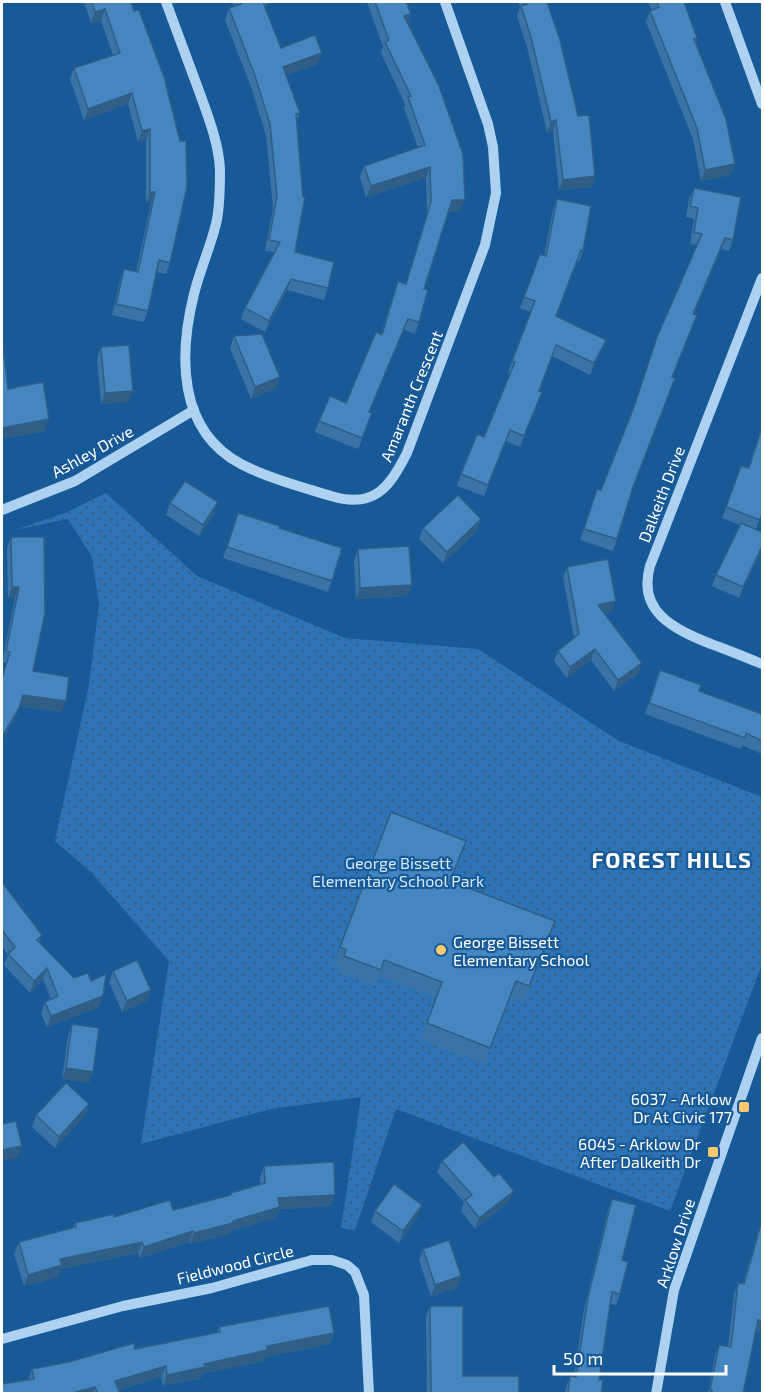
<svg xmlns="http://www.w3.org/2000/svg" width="764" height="1395" viewBox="0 0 764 1395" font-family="'Exo 2',sans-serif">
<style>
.park{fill:url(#park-dots)}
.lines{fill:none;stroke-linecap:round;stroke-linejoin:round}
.minor{stroke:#acd1f1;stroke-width:10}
.wall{fill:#3b73a6}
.shaded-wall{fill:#305e87}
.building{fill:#4586c1;stroke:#305e87;stroke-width:1.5}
.poi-dot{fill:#ffc96d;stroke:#185a98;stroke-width:2}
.labels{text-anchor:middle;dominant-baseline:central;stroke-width:4.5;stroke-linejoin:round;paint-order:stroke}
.street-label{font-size:16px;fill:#fff;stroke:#185a98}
.park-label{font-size:16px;fill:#d4e9fc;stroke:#185a98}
.poi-label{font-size:16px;fill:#fff;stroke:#185a98;text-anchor:end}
.district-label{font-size:22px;font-weight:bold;letter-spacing:1.5px;fill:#fff;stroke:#185a98}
</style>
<defs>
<pattern id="park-dots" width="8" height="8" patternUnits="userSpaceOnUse" patternTransform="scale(1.5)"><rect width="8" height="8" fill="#2c74b6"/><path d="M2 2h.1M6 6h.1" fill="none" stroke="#3e5e7c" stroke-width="1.8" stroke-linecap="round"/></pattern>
</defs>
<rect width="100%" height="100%" fill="#185a98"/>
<!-- park -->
<path class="park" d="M106,493L197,576L345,638L478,649L619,741L762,797V964L670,1211L396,1109L355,1230L341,1228L361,1097L271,1109L141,1144L169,961L91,872L55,841L89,685L99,604L92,557L68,519L15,530L65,513Z"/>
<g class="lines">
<!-- minor -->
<g class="minor">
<path d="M166,2C177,31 188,61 199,91C208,116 219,144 220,170C220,188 220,208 216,224C210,248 200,270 194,294C179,354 177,430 241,464C268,478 301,487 331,496C374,509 389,488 407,453L485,245L496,193L493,147L488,124L445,2"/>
<path d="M725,2L762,104"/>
<path d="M762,278L650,566C637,612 674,629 711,644C728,650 745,657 762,664"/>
<path d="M2,510L75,481L194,410"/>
<path d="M2,1339L123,1306L212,1288L312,1260H332L347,1265L355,1272L364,1295L369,1394"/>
<path d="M656,1394L674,1290L762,1038"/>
</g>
</g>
<!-- wall -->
<g class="wall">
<path d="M84,2H131L170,263L166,274L156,272L148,311L144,322L112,315L120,280L124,269L136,272L151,203H146V140L138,142L128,104L84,120L70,79L74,68L113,55L101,21L91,23Z"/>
<path d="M232,2H268L265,7L281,48L318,64L286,75L300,113L296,122L295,252L328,288L324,300L287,290L265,332L241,319L245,308L274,252L265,251L273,208L266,135L251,87L225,20L229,8L234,7Z"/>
<path d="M367,2H406L411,14L408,23L465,200L460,211L448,212L424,289L419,322L415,334L404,330L369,412L368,425L358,449L315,432L319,421L346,403L381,334L398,281L406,283L427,214L426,178L366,197L360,177L364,166L418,148L404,108L405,104L381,53L383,47Z"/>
<path d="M518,2H547L578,116L595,176L592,187L559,190L553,131L547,132L527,47L517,16L520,7Z"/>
<path d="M648,2H684L697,38L696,42L730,175L701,181L693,139L646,22L650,11L652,10Z"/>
<path d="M694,188L733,240L729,251L721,249L694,314L672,377L632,490L613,551L580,540L597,489L601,490L697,245L690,244L694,219L686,217L689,199Z"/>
<path d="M557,199L583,251L579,262H577L556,316L601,351L590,375L552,356L539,391L538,403L520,447L506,441L484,496L457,486L461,474L484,437L510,373L508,372L531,312L520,308L540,254L544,255L553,210Z"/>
<path d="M234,336L280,377L276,388L251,399L230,348Z"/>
<path d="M101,347L129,402L101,404L97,359Z"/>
<path d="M741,466L748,468L762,513L756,529L762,549L739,598L712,586L716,575L740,525L722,518Z"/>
<path d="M170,503L214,514L199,536L166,515Z"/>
<path d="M238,513L279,528L332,581L328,592L223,558Z"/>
<path d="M481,519L477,531L443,563L419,539L423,528Z"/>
<path d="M11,537L33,671L62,712L20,706L15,718L2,741V677L6,663L2,662L15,598H8L7,548Z"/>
<path d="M358,549L412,585L407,596L356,599L354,560Z"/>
<path d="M567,567L612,612L604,613L638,674L614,691L591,660L567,678L554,661L558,651L574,638L563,577Z"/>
<path d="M660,670L699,691L762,714V754L742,745L741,749L645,714Z"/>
<path d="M391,812L451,881L555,921L524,1002L510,997L484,1064L421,1040L436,998L378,976L375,986L338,972L340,966L334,964Z"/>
<path d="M2,882L42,935L39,942L99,1007L47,1027L41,1014L45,1002L51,1000L43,979L30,993L4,965L8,955L2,946Z"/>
<path d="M113,971L151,990L147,1001L122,1012L109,982Z"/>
<path d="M72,1024L89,1083L62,1079L68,1036Z"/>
<path d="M89,1104L85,1116L55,1148L32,1127L36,1115Z"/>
<path d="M442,1161L509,1202L475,1229L461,1211L464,1202L437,1172Z"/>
<path d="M264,1166L335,1195L331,1206L280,1209L276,1218L230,1231L229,1234L190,1244L189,1242L140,1258L138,1253L60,1269L58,1277L24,1286L14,1254L19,1242L73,1227L75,1223L173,1210L230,1196L231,1193L260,1184V1177Z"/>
<path d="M612,1199L622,1260L620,1294L616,1305L610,1304L599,1380L601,1394H565L566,1387L570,1376H574L584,1309L608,1210Z"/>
<path d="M375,1211L418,1216L399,1243L371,1222Z"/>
<path d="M762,1219V1324L759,1332H755L743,1394H708L715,1356L719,1345L728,1347L734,1294L738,1283L743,1284Z"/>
<path d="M423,1249L457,1288L431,1296L419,1260Z"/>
<path d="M430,1306L463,1376L519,1394H427L426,1317Z"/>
<path d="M219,1327L334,1333L330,1344L265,1357L263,1361L202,1374L201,1378L163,1386L161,1377L119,1390L120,1394H2L28,1380L32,1369L217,1332Z"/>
</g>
<!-- shaded-wall -->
<g class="shaded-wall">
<path d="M105,9L101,21L91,23L95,12Z"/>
<path d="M411,14L407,25L404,16Z"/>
<path d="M322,53L318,64L279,78L283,67Z"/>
<path d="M132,93L128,104L84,120L88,109Z"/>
<path d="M556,120L553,131L547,132L551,122Z"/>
<path d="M150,129L146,140L138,142L142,131Z"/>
<path d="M735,164L730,175L701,181L705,170Z"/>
<path d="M430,167L426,178L366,197L371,186Z"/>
<path d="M595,176L592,187L559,190L563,180Z"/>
<path d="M150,192H155L151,203H146Z"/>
<path d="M452,200H465L460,211L448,212Z"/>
<path d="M725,238L721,249L689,325L693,314Z"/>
<path d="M291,279L287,290L265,332L269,321Z"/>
<path d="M606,340L601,351L590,375L594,363Z"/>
<path d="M280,377L276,388L251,399L255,387Z"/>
<path d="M133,391L129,402L101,404L105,393Z"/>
<path d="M49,419L45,432L2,439V428Z"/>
<path d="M218,502L214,514L199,536L203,525Z"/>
<path d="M481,519L477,531L443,563L447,552Z"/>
<path d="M762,546V549L739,598L743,587Z"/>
<path d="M412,585L407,596L356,599L360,588Z"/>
<path d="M12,587H19L15,598H8Z"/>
<path d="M616,601L612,612L594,615L598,605Z"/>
<path d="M595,649L591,660L567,678L570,667Z"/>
<path d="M642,663L638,674L614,691L618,680Z"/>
<path d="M23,695L66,701L62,712L20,706Z"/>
<path d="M19,708L15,718L2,741V737Z"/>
<path d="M47,968L43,979L30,993L34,981Z"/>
<path d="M151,990L147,1001L122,1012L127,1001Z"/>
<path d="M103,996L99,1007L47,1027L51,1016Z"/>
<path d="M66,1068L93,1072L89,1083L62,1079Z"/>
<path d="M89,1104L85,1116L55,1148L59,1137Z"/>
<path d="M22,1146L17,1158L2,1161V1150Z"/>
<path d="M514,1191L509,1202L475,1229L479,1218Z"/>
<path d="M335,1195L331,1206L280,1209L276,1218L230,1231L229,1234L190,1244L194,1233L233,1221L278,1198Z"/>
<path d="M422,1205L418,1216L399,1243L403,1231Z"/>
<path d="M193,1231L189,1242L140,1258L144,1247Z"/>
<path d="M142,1242L138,1253L60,1269L58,1277L24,1286L28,1275L60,1259Z"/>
<path d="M461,1276L457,1288L431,1296L435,1285Z"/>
<path d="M758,1320L762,1321V1324L759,1332L754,1331Z"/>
<path d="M334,1333L330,1344L265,1357L263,1361L202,1374L201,1378L163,1386L167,1375L267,1346Z"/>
<path d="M166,1366L161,1377L111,1392L115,1381Z"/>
<path d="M95,1387L93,1394H68Z"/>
</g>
<!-- building -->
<g class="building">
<path d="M92,2H131L134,11L139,10L164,77L180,141H186L187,187L170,263L159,260L148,311L116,304L124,269L138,272L155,192H150V129L142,131L132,93L88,109L74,68L120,53L105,9L95,12Z"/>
<path d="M240,2H263L281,48L315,35L322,53L283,67L300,113L296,114L303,197H305L295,252L334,262L328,288L291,279L269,321L245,308L280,242L269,240L277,196L270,124L255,76L229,8L241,4Z"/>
<path d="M375,2H406L411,14L404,16L439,86L463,154L465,200H452L424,289L428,290L419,322L408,319L369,412L372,413L362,438L319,421L330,396L346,403L376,332L382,335L398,281L406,284L431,202L430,167L371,186L364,166L425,145L408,97L411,96L385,42L389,40Z"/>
<path d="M526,2H547L560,40L578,116L589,115L595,176L563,180L556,120L551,122L531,37L521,6L527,4Z"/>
<path d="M657,2H684L697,38L694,39L726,119L735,164L705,170L697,128L650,11L659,7Z"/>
<path d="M694,188L741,197L733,240L725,238L693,314L697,315L672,377L675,378L633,487L617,539L584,529L597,489L601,490L634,407L657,337L702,234L694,232L698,208L690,206Z"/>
<path d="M557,199L591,206L583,251L581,250L556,316L606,340L594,363L556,345L539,391L542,392L524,436L510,430L488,485L461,474L477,434L484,437L515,362L512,361L535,301L524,297L540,254L546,256Z"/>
<path d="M262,334L280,377L255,387L234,336Z"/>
<path d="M2,338L8,389L43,382L49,419L2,428Z"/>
<path d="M129,345L133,391L105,393L101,347Z"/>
<path d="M762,427V513L760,520L726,507L741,466L749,468Z"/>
<path d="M185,481L218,502L203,525L170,503Z"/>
<path d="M458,495L481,519L447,552L423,528Z"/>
<path d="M238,513L280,526L279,528L342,548L332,581L227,547Z"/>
<path d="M741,523L762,532V546L743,587L716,575Z"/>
<path d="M11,537H44L45,613L33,671L69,677L66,701L23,695L19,708L2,737V678L10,652L6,651L19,587H12Z"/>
<path d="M409,546L412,585L360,588L358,549Z"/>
<path d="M608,559L616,601L598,605L642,663L618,680L595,649L570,667L558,651L579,634L567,567Z"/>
<path d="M660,670L701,685L699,691L762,714V741L746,733L745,738L649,703Z"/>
<path d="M391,812L466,841L450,881L555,921L529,986L516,981L490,1048L427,1023L442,982L384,960L381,970L344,956L346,950L340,947Z"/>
<path d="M2,882L42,935L37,940L74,978L88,973L91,981L106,974L103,996L51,1016L45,1002L58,996L47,968L34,981L8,954L15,947L2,930Z"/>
<path d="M137,960L151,990L127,1001L113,971Z"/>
<path d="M72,1024L99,1028L93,1072L66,1068Z"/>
<path d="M66,1083L89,1104L59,1137L36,1115Z"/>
<path d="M16,1121L22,1146L2,1150V1124Z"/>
<path d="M463,1142L494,1177L499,1173L514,1191L479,1218L465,1200L472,1195L442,1161Z"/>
<path d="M334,1162L335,1195L278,1198L280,1207L233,1221V1223L194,1233L193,1231L144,1247L142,1242L60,1259L62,1265L28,1275L19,1242L76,1227L75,1223L114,1214V1217L170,1200L173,1210L231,1195V1193L265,1183L264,1166Z"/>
<path d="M394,1184L422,1205L403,1231L375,1211Z"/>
<path d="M612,1199L636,1205L622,1260L628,1262L620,1294L612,1292L599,1380H603L601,1394H568L570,1376L576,1377L588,1297Z"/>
<path d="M762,1221V1321L758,1320L743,1394H712V1390H710L719,1345L731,1347L738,1283L744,1284Z"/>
<path d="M449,1240L461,1276L435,1285L423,1249Z"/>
<path d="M329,1306L334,1333L267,1346V1350L204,1364L205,1367L167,1375L166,1366L115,1381L120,1394H98L95,1387L68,1394H2V1384L34,1379L32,1369L69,1362L134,1343L135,1349L220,1332L219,1327Z"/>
<path d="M430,1306H463V1376H519V1394H431Z"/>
</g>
<!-- markers -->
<g class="poi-dot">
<circle cx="441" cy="950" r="6"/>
<rect x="738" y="1101" width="12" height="12" rx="3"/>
<rect x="707" y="1146" width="12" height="12" rx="3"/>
</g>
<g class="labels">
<!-- street labels -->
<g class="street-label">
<text transform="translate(411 396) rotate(-68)">Amaranth Crescent</text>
<text transform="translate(92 451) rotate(-29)">Ashley Drive</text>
<text transform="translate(661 494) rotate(-69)">Dalkeith Drive</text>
<text transform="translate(675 1243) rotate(-72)">Arklow Drive</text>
<text transform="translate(235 1264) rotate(-14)">Fieldwood Circle</text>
</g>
<!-- park labels -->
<g class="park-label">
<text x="398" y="862">George Bissett<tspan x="398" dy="18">Elementary School Park</tspan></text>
</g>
<!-- poi labels -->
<g class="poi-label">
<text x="453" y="941" text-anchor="start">George Bissett<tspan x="453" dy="18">Elementary School</tspan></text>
<text x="732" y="1098">6037 - Arklow<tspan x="732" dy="18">Dr At Civic 177</tspan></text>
<text x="701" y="1143">6045 - Arklow Dr<tspan x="701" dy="18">After Dalkeith Dr</tspan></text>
</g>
<!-- district labels -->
<g class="district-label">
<text x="672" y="859">FOREST HILLS</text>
</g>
</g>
<!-- border -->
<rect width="764" height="1395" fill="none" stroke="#ffffff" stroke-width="6"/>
<!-- scale -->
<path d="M554 1365v9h172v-9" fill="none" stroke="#ffffff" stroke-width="3"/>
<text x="563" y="1365" font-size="18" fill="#ffffff" stroke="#185a98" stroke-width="4.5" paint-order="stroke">50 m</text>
</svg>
